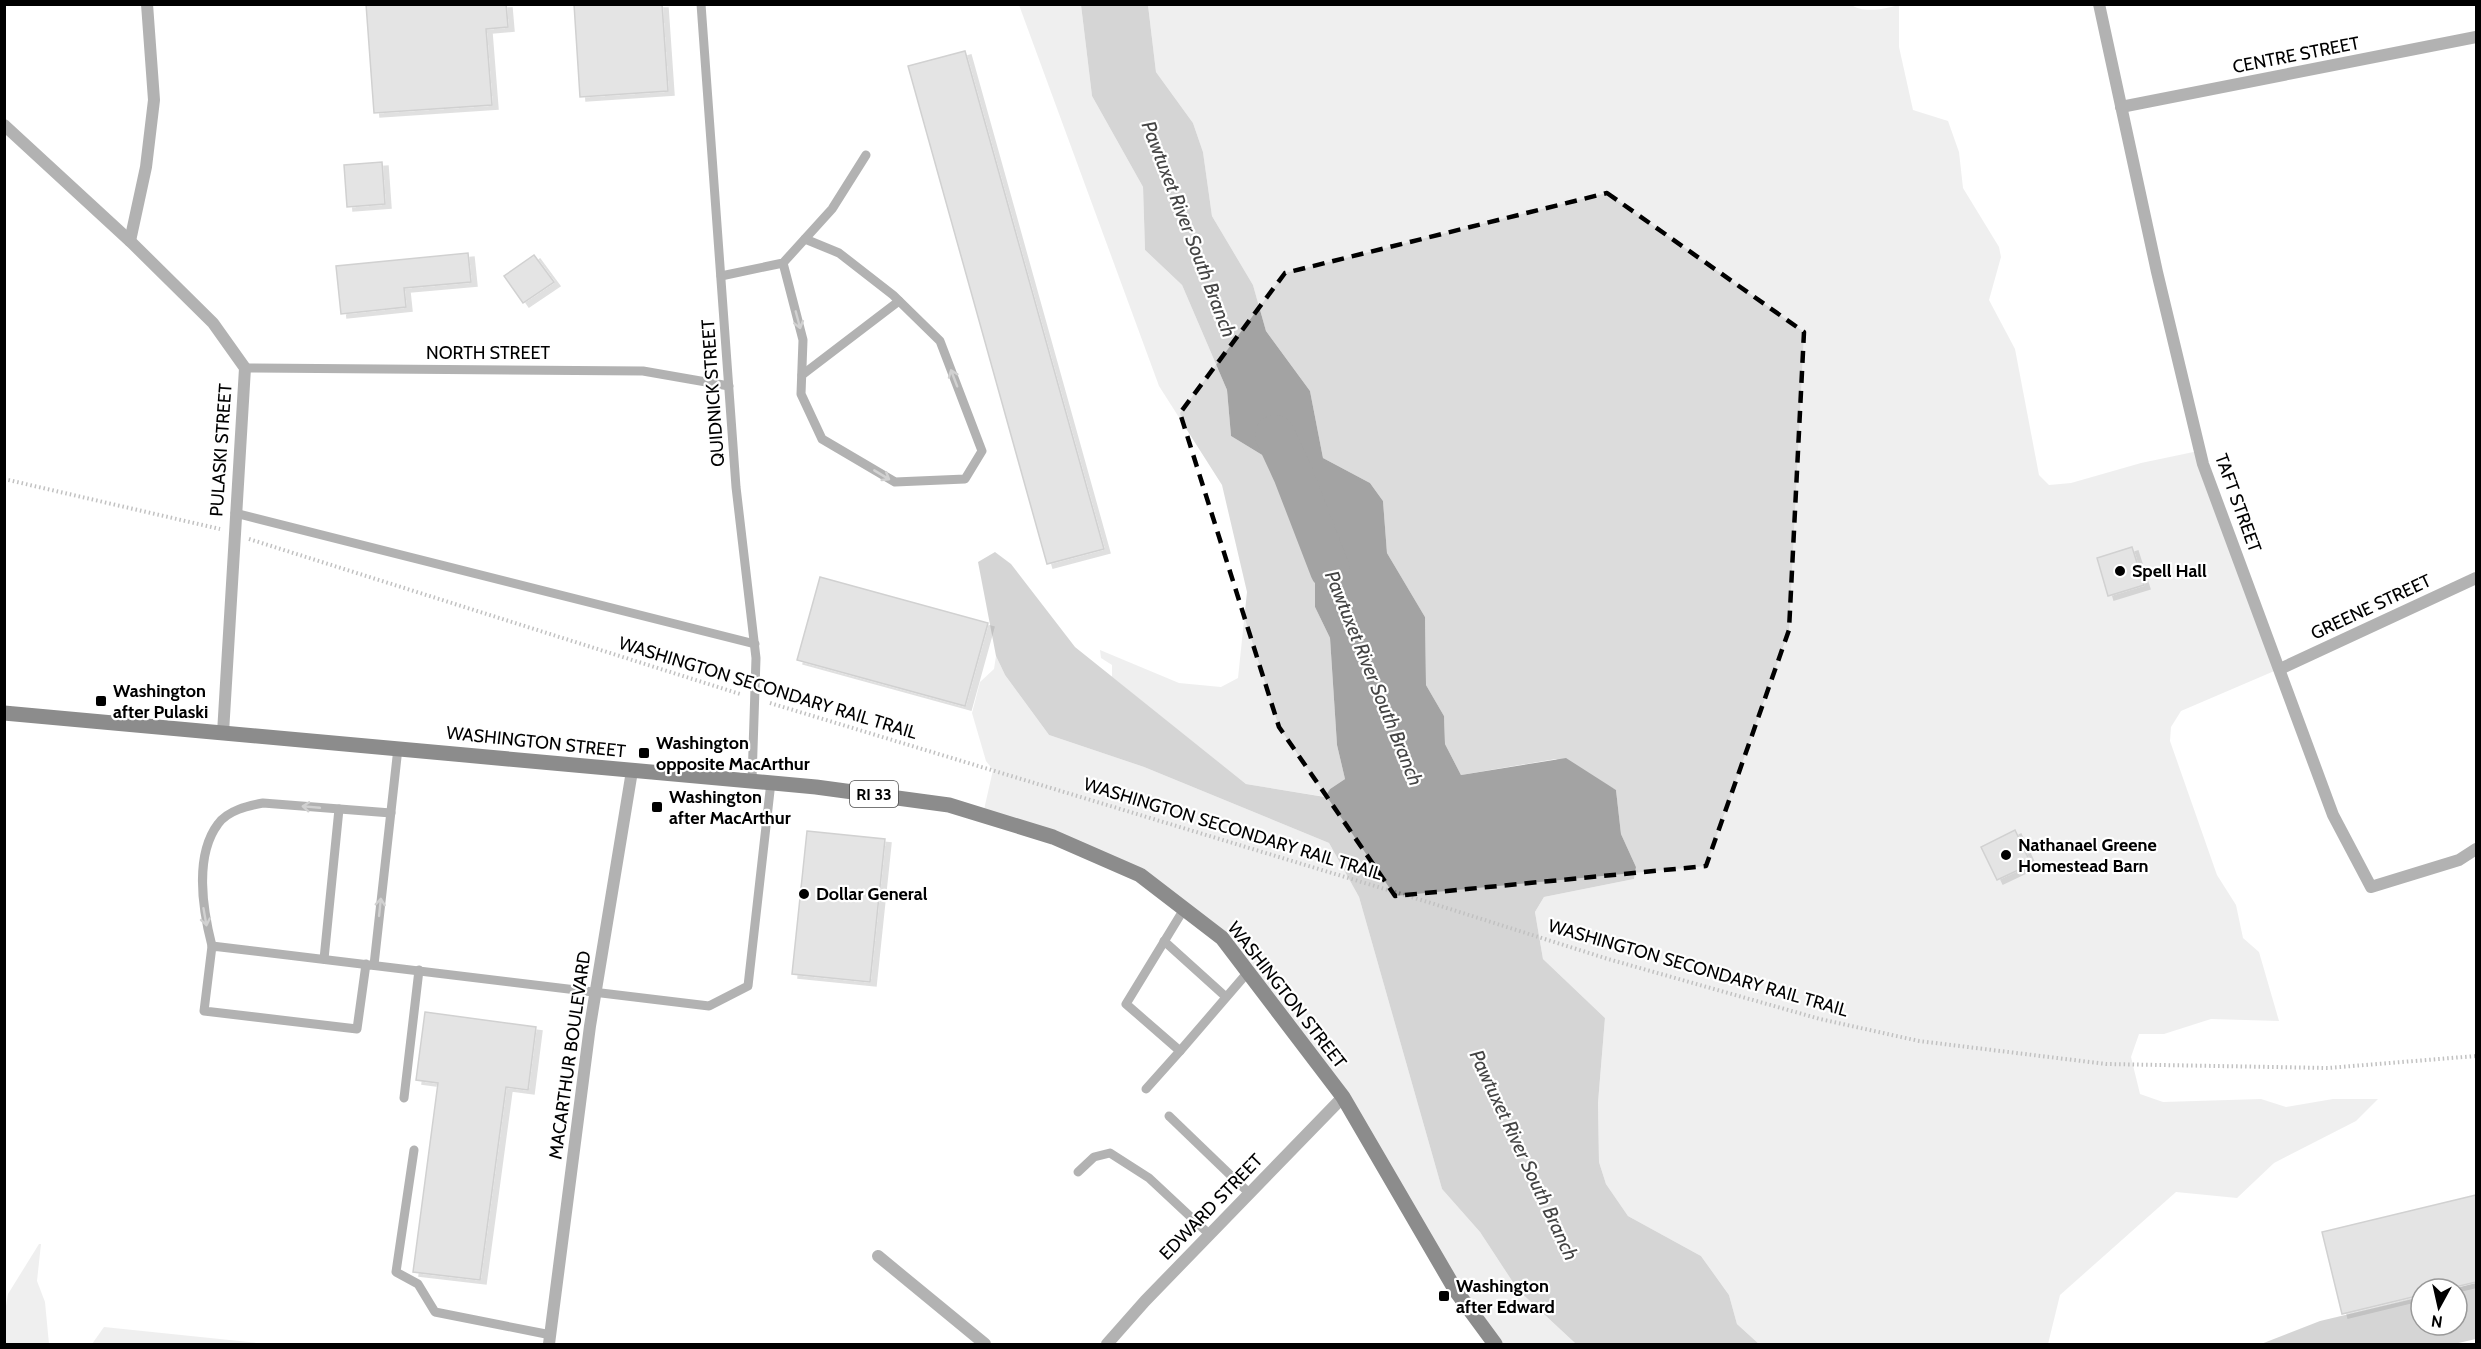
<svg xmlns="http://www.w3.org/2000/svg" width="2481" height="1349" viewBox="0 0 2481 1349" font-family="Cabin,sans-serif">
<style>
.green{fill:#dcdcdc}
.water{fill:#a3a3a3}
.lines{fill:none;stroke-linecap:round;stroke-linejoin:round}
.river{stroke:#a3a3a3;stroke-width:40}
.building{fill:#c4c4c4;stroke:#999;stroke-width:1.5;filter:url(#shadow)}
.path{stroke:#777;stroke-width:4;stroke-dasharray:1.5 3;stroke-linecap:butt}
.service{stroke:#555;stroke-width:9}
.minor{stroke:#555;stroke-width:12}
.primary{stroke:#000;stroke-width:15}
.oneway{stroke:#999}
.marked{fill:none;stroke:#000;stroke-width:4.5;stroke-dasharray:12 8;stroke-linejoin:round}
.poi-dot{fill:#000;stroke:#fff;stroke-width:2}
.labels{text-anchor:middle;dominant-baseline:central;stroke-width:4.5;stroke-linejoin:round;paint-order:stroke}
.shield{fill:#fff;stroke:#4c4c4c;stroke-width:1.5}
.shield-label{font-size:16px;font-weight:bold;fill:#000}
.street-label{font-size:18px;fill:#000;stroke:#fff}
.poi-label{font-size:18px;font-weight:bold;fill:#000;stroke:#fff;text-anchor:start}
.water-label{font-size:20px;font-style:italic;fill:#444;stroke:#fff}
</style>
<defs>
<filter id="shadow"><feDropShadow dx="6" dy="4" stdDeviation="0" flood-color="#0004"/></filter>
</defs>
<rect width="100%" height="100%" fill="#fff"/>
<!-- green -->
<g class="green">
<path d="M1850,4C1863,14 1884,9 1899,5V47L1913,110L1948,121L1959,152L1963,188L1999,247L2001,257L1989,300L2015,349L2039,475L2049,485L2071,483L2141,463L2203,450L2279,669L2181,711L2171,727L2170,741L2217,875L2236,905L2243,938L2259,952L2279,1021L2211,1019L2164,1034H2139L2131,1057L2140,1094L2163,1102L2261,1099L2286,1107L2333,1099H2378L2356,1121L2274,1163L2237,1198L2176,1192L2060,1295L2048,1344H1759L1737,1324L1729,1295L1701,1256L1628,1216L1606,1184L1599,1162L1598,1103L1605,1018L1543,959L1535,912L1544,897L1634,879L1636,867L1621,834L1616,790L1556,759L1461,775L1445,744L1444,716L1426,685L1425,617L1387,553L1383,501L1370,483L1323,458L1310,391L1266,331L1253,285L1212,216L1203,152L1193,123L1156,72L1148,5Z"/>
<path d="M1019,5H1081L1092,96L1143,187L1145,250L1182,285L1227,390L1231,436L1280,466L1301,489L1308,509L1315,556V607L1330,638L1337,745L1345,779L1330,789L1326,797L1246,784L1112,677V665L1101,658L1100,650L1179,683L1221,687L1238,678L1247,592L1222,485L1159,386Z"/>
<path d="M996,656L1005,675L1049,735L1144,767L1329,843L1359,897L1442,1189L1480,1232L1518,1290L1576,1344H1493L1343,1102L1221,940L1147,882L983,814L993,770L986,761L972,713L980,682L994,669Z"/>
<path d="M39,1244H41L37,1281L45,1302L49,1344H5V1312L8,1294Z"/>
<path d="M104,1327L267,1344H92Z"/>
</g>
<!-- water -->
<g class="water">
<path d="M1081,5H1148L1156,72L1193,123L1203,152L1212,216L1253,285L1266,331L1310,391L1323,458L1370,483L1383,501L1387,553L1425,617L1426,685L1444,716L1445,744L1461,775L1566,758L1616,790L1621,834L1636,867L1634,879L1544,897L1535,912L1543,959L1605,1018L1598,1103L1599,1162L1606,1184L1628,1216L1701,1256L1729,1295L1737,1324L1759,1344H1576L1518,1290L1480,1232L1442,1189L1359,897L1329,843L1144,767L1049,735L1005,675L996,656L978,562L995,552L1011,564L1075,647L1246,784L1325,797L1330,789L1345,779L1337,745L1330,638L1315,607V556L1308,509L1301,489L1280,466L1231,436L1227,390L1182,285L1145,250L1143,187L1092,96Z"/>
<path d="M2476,1283V1339L2454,1344H2261L2320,1321L2421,1297V1325H2457V1289H2453Z"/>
</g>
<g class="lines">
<!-- river -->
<path class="river" d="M1275,435L1293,474L1330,570"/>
</g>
<!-- building -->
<g class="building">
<path d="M366,4H506L508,27L486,29L492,105L374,113Z"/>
<path d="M574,4H662L668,91L580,97Z"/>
<path d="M965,51L1104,549L1047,564L908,66Z"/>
<path d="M382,162L385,204L347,207L344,165Z"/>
<path d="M468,253L471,282L404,288L406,307L341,314L336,266Z"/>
<path d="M534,255L554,282L523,303L504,276Z"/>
<path d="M2132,547L2144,585L2108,596L2097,558Z"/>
<path d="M820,577L988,623L965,706L797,660Z"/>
<path d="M2015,830L2031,864L1997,880L1981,847Z"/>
<path d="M807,831L885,839L870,982L792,974Z"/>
<path d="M425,1012L536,1027L528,1090L506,1087L480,1280L413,1272L438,1083L416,1080Z"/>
<path d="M2476,1195V1282L2447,1289H2421V1295L2342,1314L2322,1232Z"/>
</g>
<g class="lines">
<!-- path -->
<g class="path">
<path d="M4,479L220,529"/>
<path d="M249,539L740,694"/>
<path d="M770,703L1431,903L1608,959L1820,1019L1919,1041L2106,1064L2328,1068L2476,1056"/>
</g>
<!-- service -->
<g class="service">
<path d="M701,4L736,487L756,658L752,780"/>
<path d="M783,263L803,340L801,394L822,439L895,482L965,479L982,451L940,341L893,295L839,253L805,239"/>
<path d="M721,276L783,263L832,209L866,155"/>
<path d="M245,368L643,371L729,386"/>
<path d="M802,375L899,301"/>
<path d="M235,513L755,644"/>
<path d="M1184,909L1126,1004L1180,1051L1248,972"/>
<path d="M1164,941L1226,997"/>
<path d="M212,946C203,911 194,856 218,824C228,810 248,806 263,803L391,813"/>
<path d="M324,959L339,809"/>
<path d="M366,964L357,1029L204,1011L212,946L709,1006L748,986L771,782"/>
<path d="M374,965L398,748"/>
<path d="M1146,1089L1180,1051"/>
<path d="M404,1098L419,970"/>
<path d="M1169,1116L1249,1193"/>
<path d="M414,1150L396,1272L418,1284L435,1312L551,1335"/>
<path d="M1078,1172L1094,1157L1110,1153L1149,1178L1209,1234"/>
</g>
<!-- minor -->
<g class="minor">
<path d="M2099,4L2157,272L2203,464L2333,815L2371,887L2459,860L2476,849"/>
<path d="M2121,107L2476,37"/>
<path d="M4,125L130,241L213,323L245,368L223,733"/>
<path d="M130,241L146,167L154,100L147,4"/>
<path d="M2280,669L2476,578"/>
<path d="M878,1256L985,1344"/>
<path d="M549,1344L590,1026L632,771"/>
<path d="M1107,1344L1145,1301L1343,1097"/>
</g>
<!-- primary -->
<path class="primary" d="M4,713L816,787L949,805L1053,837L1140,875L1222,938L1343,1097L1456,1291L1495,1344"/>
</g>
<!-- one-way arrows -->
<defs><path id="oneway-shaft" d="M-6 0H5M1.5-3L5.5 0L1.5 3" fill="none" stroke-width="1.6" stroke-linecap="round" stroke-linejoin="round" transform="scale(1.5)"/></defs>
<g class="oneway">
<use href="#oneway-shaft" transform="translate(798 320) rotate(75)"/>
<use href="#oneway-shaft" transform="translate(954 378) rotate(-111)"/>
<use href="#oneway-shaft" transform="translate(882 475) rotate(31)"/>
<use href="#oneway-shaft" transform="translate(311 807) rotate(-175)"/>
<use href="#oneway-shaft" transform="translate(380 907) rotate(-84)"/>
<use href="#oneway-shaft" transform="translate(205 917) rotate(80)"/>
</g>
<!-- marked area -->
<path d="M0 0H2481V1349H0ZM1607,193L1804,332L1789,630L1706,866L1395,896L1279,727L1180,413L1285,273Z" fill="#fff" fill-opacity=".55" fill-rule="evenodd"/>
<path class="marked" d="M1607,193L1804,332L1789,630L1706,866L1395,896L1279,727L1180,413L1285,273Z"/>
<!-- markers -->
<g class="poi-dot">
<circle cx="2120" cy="571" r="6"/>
<rect x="95" y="695" width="12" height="12" rx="3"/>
<rect x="638" y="747" width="12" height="12" rx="3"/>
<rect x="651" y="801" width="12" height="12" rx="3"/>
<circle cx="2006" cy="855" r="6"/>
<circle cx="804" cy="894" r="6"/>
<rect x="1438" y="1290" width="12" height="12" rx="3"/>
</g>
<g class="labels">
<!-- shield labels -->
<rect class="shield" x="850" y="781" width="48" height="26" rx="4.5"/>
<g class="shield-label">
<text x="874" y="794">RI 33</text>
</g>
<!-- street labels -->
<g class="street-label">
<text transform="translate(2296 55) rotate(-11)">CENTRE STREET</text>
<text x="488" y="353">NORTH STREET</text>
<text transform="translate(713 393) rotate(-94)">QUIDNICK STREET</text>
<text transform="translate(221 450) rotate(-86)">PULASKI STREET</text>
<text transform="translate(2238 503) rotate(70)">TAFT STREET</text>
<text transform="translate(2371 607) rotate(-25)">GREENE STREET</text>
<text transform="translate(768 688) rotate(17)">WASHINGTON SECONDARY RAIL TRAIL</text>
<text transform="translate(536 742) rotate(6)">WASHINGTON STREET</text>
<text transform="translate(1233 829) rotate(17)">WASHINGTON SECONDARY RAIL TRAIL</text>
<text transform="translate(1698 968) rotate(16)">WASHINGTON SECONDARY RAIL TRAIL</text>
<text transform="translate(1287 995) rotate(52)">WASHINGTON STREET</text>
<text transform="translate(570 1055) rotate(-82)">MACARTHUR BOULEVARD</text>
<text transform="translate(1211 1207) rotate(-46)">EDWARD STREET</text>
</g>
<!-- poi labels -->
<g class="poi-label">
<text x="2132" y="571">Spell Hall</text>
<text x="113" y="691">Washington<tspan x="113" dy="21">after Pulaski</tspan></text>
<text x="656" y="743">Washington<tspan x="656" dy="21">opposite MacArthur</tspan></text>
<text x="669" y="797">Washington<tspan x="669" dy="21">after MacArthur</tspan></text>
<text x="2018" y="845">Nathanael Greene<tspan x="2018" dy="21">Homestead Barn</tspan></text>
<text x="816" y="894">Dollar General</text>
<text x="1456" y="1286">Washington<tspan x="1456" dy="21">after Edward</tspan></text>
</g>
<!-- water labels -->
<g class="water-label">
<text transform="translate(1189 229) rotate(69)">Pawtuxet River South Branch</text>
<text transform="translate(1374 678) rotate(68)">Pawtuxet River South Branch</text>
<text transform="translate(1524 1155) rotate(65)">Pawtuxet River South Branch</text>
</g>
</g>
<!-- border -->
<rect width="2481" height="1349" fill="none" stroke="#000000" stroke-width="12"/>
<!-- north arrow -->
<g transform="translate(2439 1307) rotate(188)"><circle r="28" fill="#ffffff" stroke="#999999" stroke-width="1.5"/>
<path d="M0-4.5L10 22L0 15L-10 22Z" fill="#000000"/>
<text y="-9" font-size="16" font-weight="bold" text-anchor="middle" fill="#000000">N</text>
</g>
</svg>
